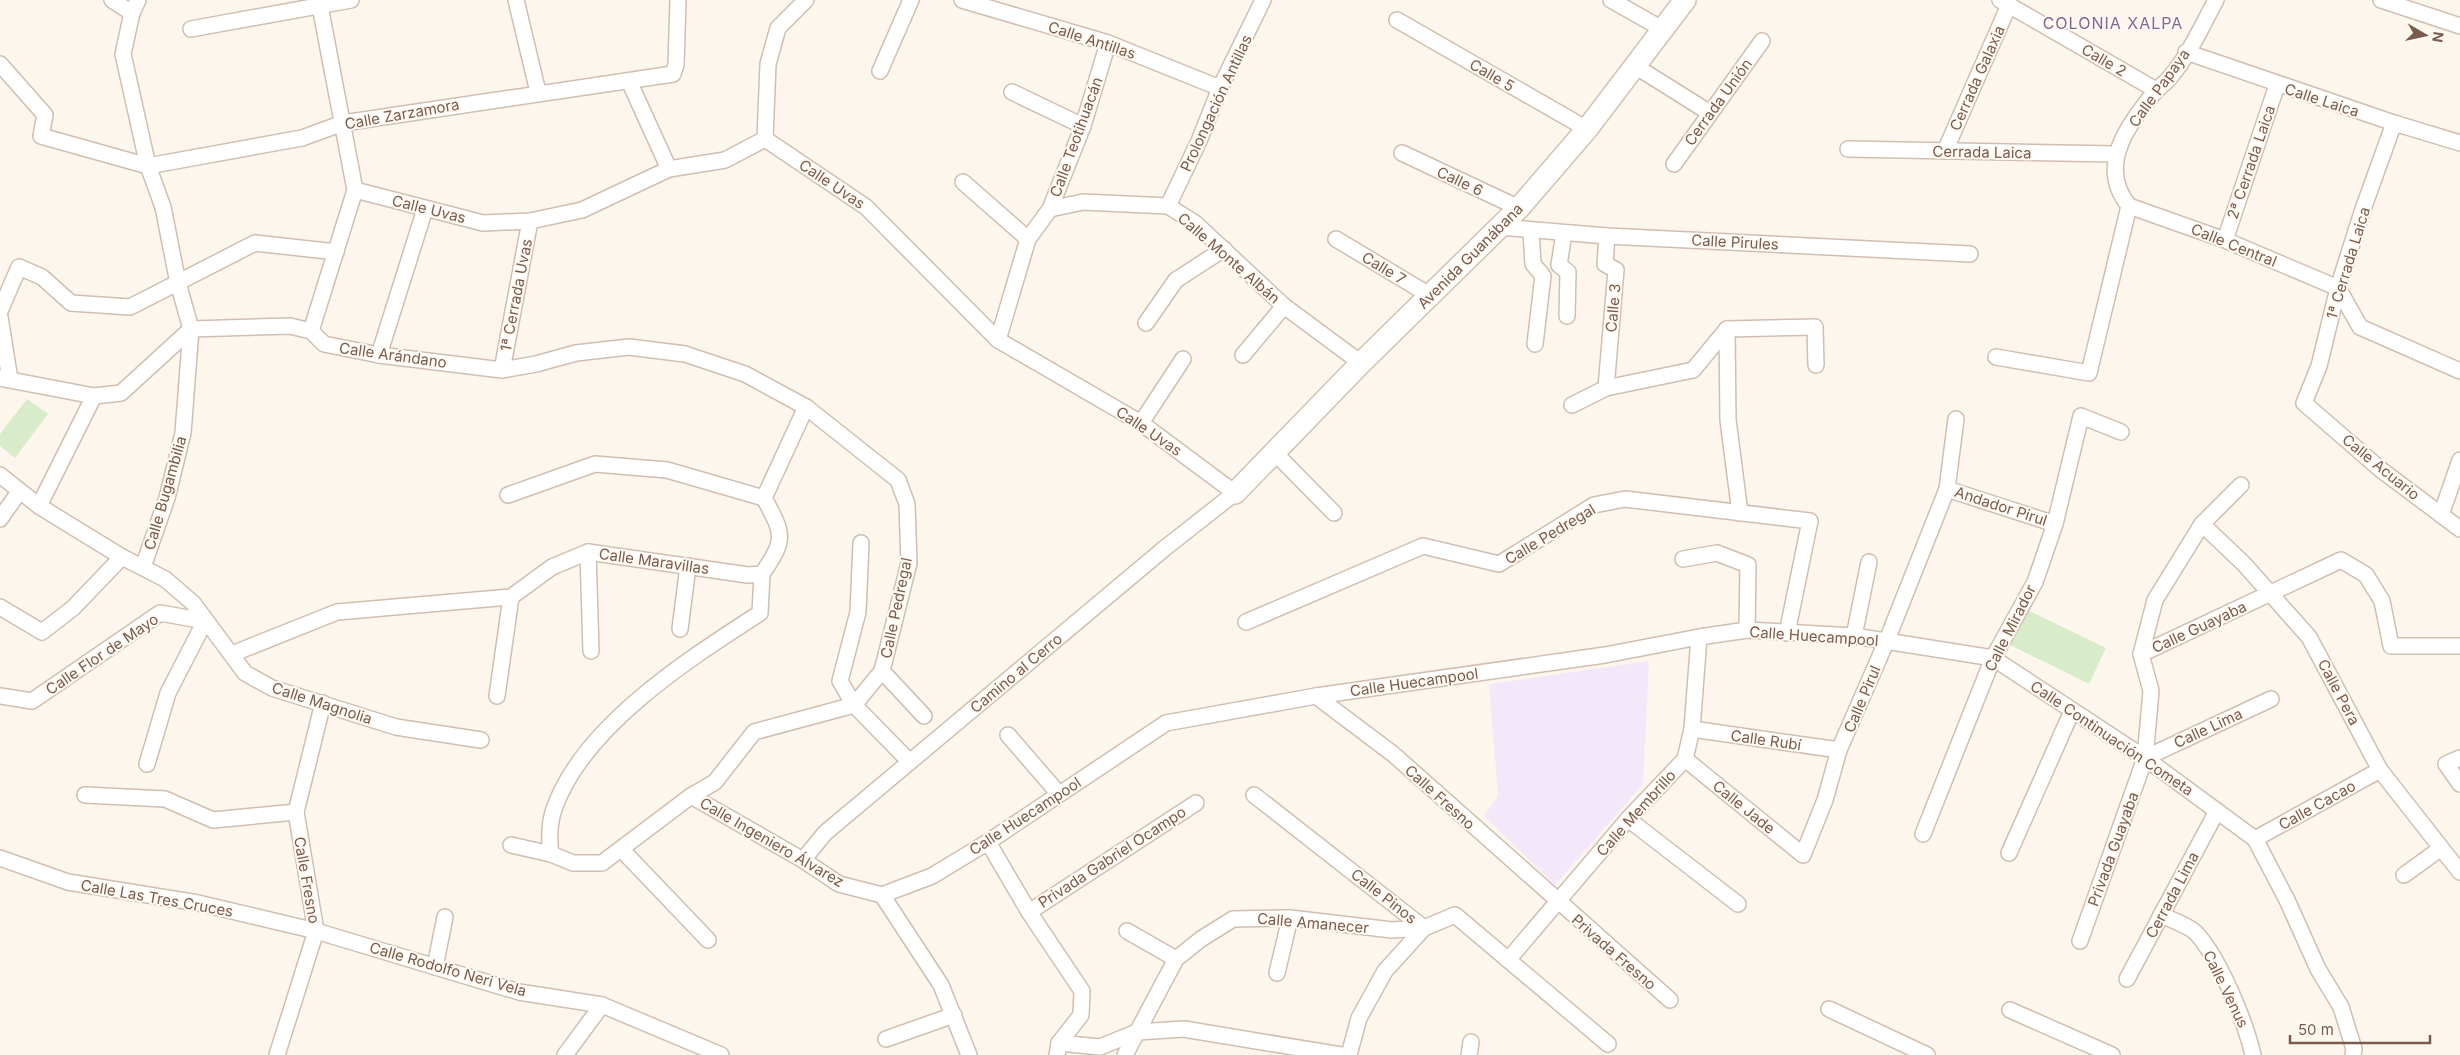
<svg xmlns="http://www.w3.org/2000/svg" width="2460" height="1055" viewBox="0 0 2460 1055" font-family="Inter,sans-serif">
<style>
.education{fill:#f3e8fa}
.park{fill:#d8ecc9}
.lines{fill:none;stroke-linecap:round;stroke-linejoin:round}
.street-casing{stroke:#d1beb0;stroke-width:18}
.secondary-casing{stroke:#d6c0b0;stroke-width:24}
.street{stroke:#fff;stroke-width:15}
.secondary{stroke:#fff;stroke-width:21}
.labels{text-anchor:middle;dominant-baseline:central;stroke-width:4;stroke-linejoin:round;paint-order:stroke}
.street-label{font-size:15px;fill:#7a5c4d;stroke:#fffaf3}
.neighbourhood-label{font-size:16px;letter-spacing:1px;fill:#846695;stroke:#fffaf3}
</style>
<rect width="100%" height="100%" fill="#fdf6ec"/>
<!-- education -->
<path class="education" d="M1649,661L1643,784L1555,885L1484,816L1498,796L1489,684Z"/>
<!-- park -->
<g class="park">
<path d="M27,399L48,414L15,458L0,446V434Z"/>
<path d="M2025,609L2106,648L2089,684L2008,644Z"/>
</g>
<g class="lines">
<defs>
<g id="street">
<path d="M112,0L132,13"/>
<path d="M138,0L132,13L123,54L148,166L163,207L178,283L191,329L183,433L167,498L143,567"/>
<path d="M516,0L538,92"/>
<path d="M962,0L1108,43L1220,88"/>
<path d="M1611,0L1664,30"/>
<path d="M2000,0L2156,90"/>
<path d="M2381,0L2460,26"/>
<path d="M1397,20L1587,129"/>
<path d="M191,29L351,0"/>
<path d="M2186,52L2394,123L2460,143"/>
<path d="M0,64L45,115L41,136L148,166L302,138L343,123L673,74L676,65L678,0"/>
<path d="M1635,66L1710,113"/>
<path d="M880,71L911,0"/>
<path d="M629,81L669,169"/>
<path d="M1012,92L1083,126"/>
<path d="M2394,123L2362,212L2338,288L2319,366L2304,403L2380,469L2460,529"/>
<path d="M765,139L866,207L998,340L1141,423L1235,493L1165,548L825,833L803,860"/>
<path d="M765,139L768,64L778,28L806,0"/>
<path d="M1848,149L2116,154"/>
<path d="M1945,151L2009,5"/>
<path d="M1402,153L1519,208"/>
<path d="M1674,164L1762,41"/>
<path d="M963,182L1028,239"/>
<path d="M355,190L483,223L530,221L582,210L669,169L725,160L765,139"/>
<path d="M1168,206L1199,141L1220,88L1263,0"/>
<path d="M2129,206L2225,240L2338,288L2360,327L2460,371"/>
<path d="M2129,206C2097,167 2127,125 2155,92C2160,86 2167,82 2171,76C2189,55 2203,24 2216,0"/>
<path d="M1050,209L1083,202L1168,206L1195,223L1284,306L1361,363"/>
<path d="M1500,227L1607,236L1970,254"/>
<path d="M1531,231L1533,264L1543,276L1535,344"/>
<path d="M1564,233L1559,265L1568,272L1567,316"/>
<path d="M1336,239L1431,296"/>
<path d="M2225,240L2277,85"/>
<path d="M0,311L19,267L42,277L71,303L130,307L255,243L336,252"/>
<path d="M0,317L10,380"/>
<path d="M1146,323L1176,280L1224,249"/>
<path d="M1727,329L1728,420L1740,513"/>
<path d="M1727,329L1815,327L1816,365"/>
<path d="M311,331L355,190L320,6"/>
<path d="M998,340L1028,239L1050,209L1083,126L1108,43"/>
<path d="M379,355L425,209"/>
<path d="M1243,355L1284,306"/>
<path d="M1996,357L2089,373L2129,206"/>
<path d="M502,370L530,221"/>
<path d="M0,378L94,396L121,393L191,329L290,326L311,331L324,344L379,355L502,370L536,364L576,353L629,347L685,354L745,374L806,407L898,480L907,504L909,563L882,671L854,705"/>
<path d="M1606,388L1616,270L1605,264L1607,236"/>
<path d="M1572,405L1606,388L1693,370L1727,329"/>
<path d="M1141,423L1183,359"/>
<path d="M1275,453L1334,513"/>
<path d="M0,475L39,506L122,557L165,579L193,603L245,673L272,688L396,727L481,740"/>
<path d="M1947,489L2055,524"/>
<path d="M508,495L595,464L667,470L764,498"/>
<path d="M39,506L94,396"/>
<path d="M2441,515L2460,460"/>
<path d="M0,519L19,492"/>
<path d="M2202,524L2244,564L2309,637L2380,770L2460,872"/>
<path d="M861,543L858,612L840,681L854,705L909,761"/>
<path d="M588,552L591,651"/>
<path d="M1683,559L1717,553L1748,565L1747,630"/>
<path d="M762,574L760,613C689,659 583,726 554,809C549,824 549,840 551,854L573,863H602L691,796L715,782L754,732L854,705"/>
<path d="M0,607L42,632L73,608L122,557"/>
<path d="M1246,622L1423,546L1499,564L1594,505L1625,499L1810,521L1787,633"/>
<path d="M680,629L688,566"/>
<path d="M1854,636L1869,562"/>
<path d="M232,654L337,612L511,597L552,567L588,552L748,575L762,574C786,539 784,535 764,498L806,407"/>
<path d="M2141,654L2155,600L2202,524L2241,485"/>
<path d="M882,671L924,716"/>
<path d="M0,696L32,701L160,613L205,621"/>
<path d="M497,696L511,597"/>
<path d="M1316,696L1393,754L1670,1000"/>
<path d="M1692,729L1839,750"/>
<path d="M1008,735L1059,794"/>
<path d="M2145,758L2271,699"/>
<path d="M2460,758L2446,764L2460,784"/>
<path d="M1685,759L1803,855L1825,800L1839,750L1887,640L1947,489L1956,419"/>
<path d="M147,764L168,693L205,621"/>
<path d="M85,795L165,799L213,820L296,812"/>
<path d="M1254,795L1424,928"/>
<path d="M691,796L803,860L839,884L882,895"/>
<path d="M1628,819L1738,904"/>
<path d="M1923,834L1993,658L2035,582L2055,524L2081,416L2121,432"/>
<path d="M2255,839L2380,770"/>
<path d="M988,842L1029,912L1082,991L1081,1015L1059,1043L1057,1055"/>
<path d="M511,845L551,854"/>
<path d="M622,850L708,940"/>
<path d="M2009,853L2072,711"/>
<path d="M0,858L68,882L198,903L316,931L519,992L602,1005L721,1055"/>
<path d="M2404,875L2440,849"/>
<path d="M882,895L932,876L988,842L1166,723L1316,696L1605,655L1699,637L1747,630L1854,636L1993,658L2145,758L2255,839L2287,900L2318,969L2341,1007L2354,1049L2353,1055"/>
<path d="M882,895L941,985L969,1055"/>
<path d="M1029,912L1196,803"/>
<path d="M2161,915C2172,920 2188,925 2196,933C2220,959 2245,1021 2253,1055"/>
<path d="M1127,931L1176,959"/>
<path d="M2080,941L2145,758L2151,691L2141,654L2341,560L2366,575L2382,601L2391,646H2460"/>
<path d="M1508,960L1628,819L1685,759L1692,729L1699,637"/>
<path d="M435,967L445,917"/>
<path d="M1277,973L1290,918"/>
<path d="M2127,979L2217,811"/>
<path d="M1829,1009L1927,1055"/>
<path d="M2010,1010L2112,1055"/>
<path d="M886,1039L954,1015"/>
<path d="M1059,1043L1100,1047L1137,1032L1184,1029L1341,1055"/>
<path d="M277,1055L316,931L296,812L323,703"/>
<path d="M565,1055L602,1005"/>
<path d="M1125,1055L1176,959L1201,939L1233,919L1290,918L1392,930L1424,928L1455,915L1608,1044"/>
<path d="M1349,1055L1359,1018L1385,971L1424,928"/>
<path d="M1469,1055L1471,1042"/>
</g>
<path id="secondary" d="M1235,493L1361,363L1519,208L1587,129L1685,0"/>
</defs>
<!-- street casing -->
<use href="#street" class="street-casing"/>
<!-- secondary casing -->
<use href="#secondary" class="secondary-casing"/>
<!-- street -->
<use href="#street" class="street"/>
<!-- secondary -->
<use href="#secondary" class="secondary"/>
</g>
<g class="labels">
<!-- street labels -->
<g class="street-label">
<text transform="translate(1092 40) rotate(18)">Calle Antillas</text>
<text transform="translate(2104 60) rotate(30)">Calle 2</text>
<text transform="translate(1492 75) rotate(30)">Calle 5</text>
<text transform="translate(1977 78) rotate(-66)">Cerrada Galaxia</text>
<text transform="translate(2159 88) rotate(-54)">Calle Papaya</text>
<text transform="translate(2322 100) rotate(18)">Calle Laica</text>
<text transform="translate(1718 102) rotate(-54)">Cerrada Unión</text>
<text transform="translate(1216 103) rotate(-65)">Prolongación Antillas</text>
<text transform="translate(402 114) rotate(-10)">Calle Zarzamora</text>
<text transform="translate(1076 137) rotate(-70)">Calle Teotihuacán</text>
<text transform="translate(1982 152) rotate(1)">Cerrada Laica</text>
<text transform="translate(2251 162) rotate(-71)">2ª Cerrada Laica</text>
<text transform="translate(1460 181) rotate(25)">Calle 6</text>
<text transform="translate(832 184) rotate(34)">Calle Uvas</text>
<text transform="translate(429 209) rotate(14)">Calle Uvas</text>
<text transform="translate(1735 242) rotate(3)">Calle Pirules</text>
<text transform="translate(2234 245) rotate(22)">Calle Central</text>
<text transform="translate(1470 256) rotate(-45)">Avenida Guanábana</text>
<text transform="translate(1229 258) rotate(41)">Calle Monte Albán</text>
<text transform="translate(2348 263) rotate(-73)">1ª Cerrada Laica</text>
<text transform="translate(1384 268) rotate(31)">Calle 7</text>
<text transform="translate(516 295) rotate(-79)">1ª Cerrada Uvas</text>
<text transform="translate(1613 308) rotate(-85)">Calle 3</text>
<text transform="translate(393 355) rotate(8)">Calle Arándano</text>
<text transform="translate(1149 431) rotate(34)">Calle Uvas</text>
<text transform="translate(2381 467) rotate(39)">Calle Acuario</text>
<text transform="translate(165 493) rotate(-74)">Calle Bugambilia</text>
<text transform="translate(2001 506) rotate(18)">Andador Pirul</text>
<text transform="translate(1550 534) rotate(-31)">Calle Pedregal</text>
<text transform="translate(654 561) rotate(8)">Calle Maravillas</text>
<text transform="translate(896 608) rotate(-78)">Calle Pedregal</text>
<text transform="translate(2199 627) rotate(-25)">Calle Guayaba</text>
<text transform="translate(2010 628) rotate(-63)">Calle Mirador</text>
<text transform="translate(1814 636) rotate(4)">Calle Huecampool</text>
<text transform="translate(102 654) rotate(-34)">Calle Flor de Mayo</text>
<text transform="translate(1016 673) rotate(-40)">Camino al Cerro</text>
<text transform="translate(1414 682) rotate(-8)">Calle Huecampool</text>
<text transform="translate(2339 692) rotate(62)">Calle Pera</text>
<text transform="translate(1862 699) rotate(-67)">Calle Pirul</text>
<text transform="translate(322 703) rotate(18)">Calle Magnolia</text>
<text transform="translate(2208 728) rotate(-25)">Calle Lima</text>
<text transform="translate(2112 738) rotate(34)">Calle Continuación Cometa</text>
<text transform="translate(1766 740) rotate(8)">Calle Rubí</text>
<text transform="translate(1440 797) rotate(42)">Calle Fresno</text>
<text transform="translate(2317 805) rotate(-29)">Calle Cacao</text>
<text transform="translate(1744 807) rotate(39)">Calle Jade</text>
<text transform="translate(1636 813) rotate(-48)">Calle Membrillo</text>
<text transform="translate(1025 816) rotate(-33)">Calle Huecampool</text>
<text transform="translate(772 842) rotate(30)">Calle Ingeniero Álvarez</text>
<text transform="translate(2113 849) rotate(-70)">Privada Guayaba</text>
<text transform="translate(1112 857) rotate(-33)">Privada Gabriel Ocampo</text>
<text transform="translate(307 880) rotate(80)">Calle Fresno</text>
<text transform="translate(2172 895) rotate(-62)">Cerrada Lima</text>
<text transform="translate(1384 896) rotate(38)">Calle Pinos</text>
<text transform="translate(157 898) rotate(10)">Calle Las Tres Cruces</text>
<text transform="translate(1313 923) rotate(5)">Calle Amanecer</text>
<text transform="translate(1614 952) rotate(41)">Privada Fresno</text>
<text transform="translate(448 969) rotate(16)">Calle Rodolfo Neri Vela</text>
<text transform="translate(2226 989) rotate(64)">Calle Venus</text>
</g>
<!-- neighbourhood labels -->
<g class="neighbourhood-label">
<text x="2113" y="23">COLONIA XALPA</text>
</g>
</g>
<!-- north arrow -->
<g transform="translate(2425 35) rotate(99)" stroke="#fffaf3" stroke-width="4" paint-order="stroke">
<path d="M0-4L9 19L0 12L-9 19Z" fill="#7a5c4d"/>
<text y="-8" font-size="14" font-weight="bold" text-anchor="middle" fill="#7a5c4d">N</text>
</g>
<!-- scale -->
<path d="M2290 1035v8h140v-8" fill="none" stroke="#7a5c4d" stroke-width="2.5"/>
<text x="2298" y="1035" font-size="15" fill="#7a5c4d" stroke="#fffaf3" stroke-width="4" paint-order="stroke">50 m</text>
</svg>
